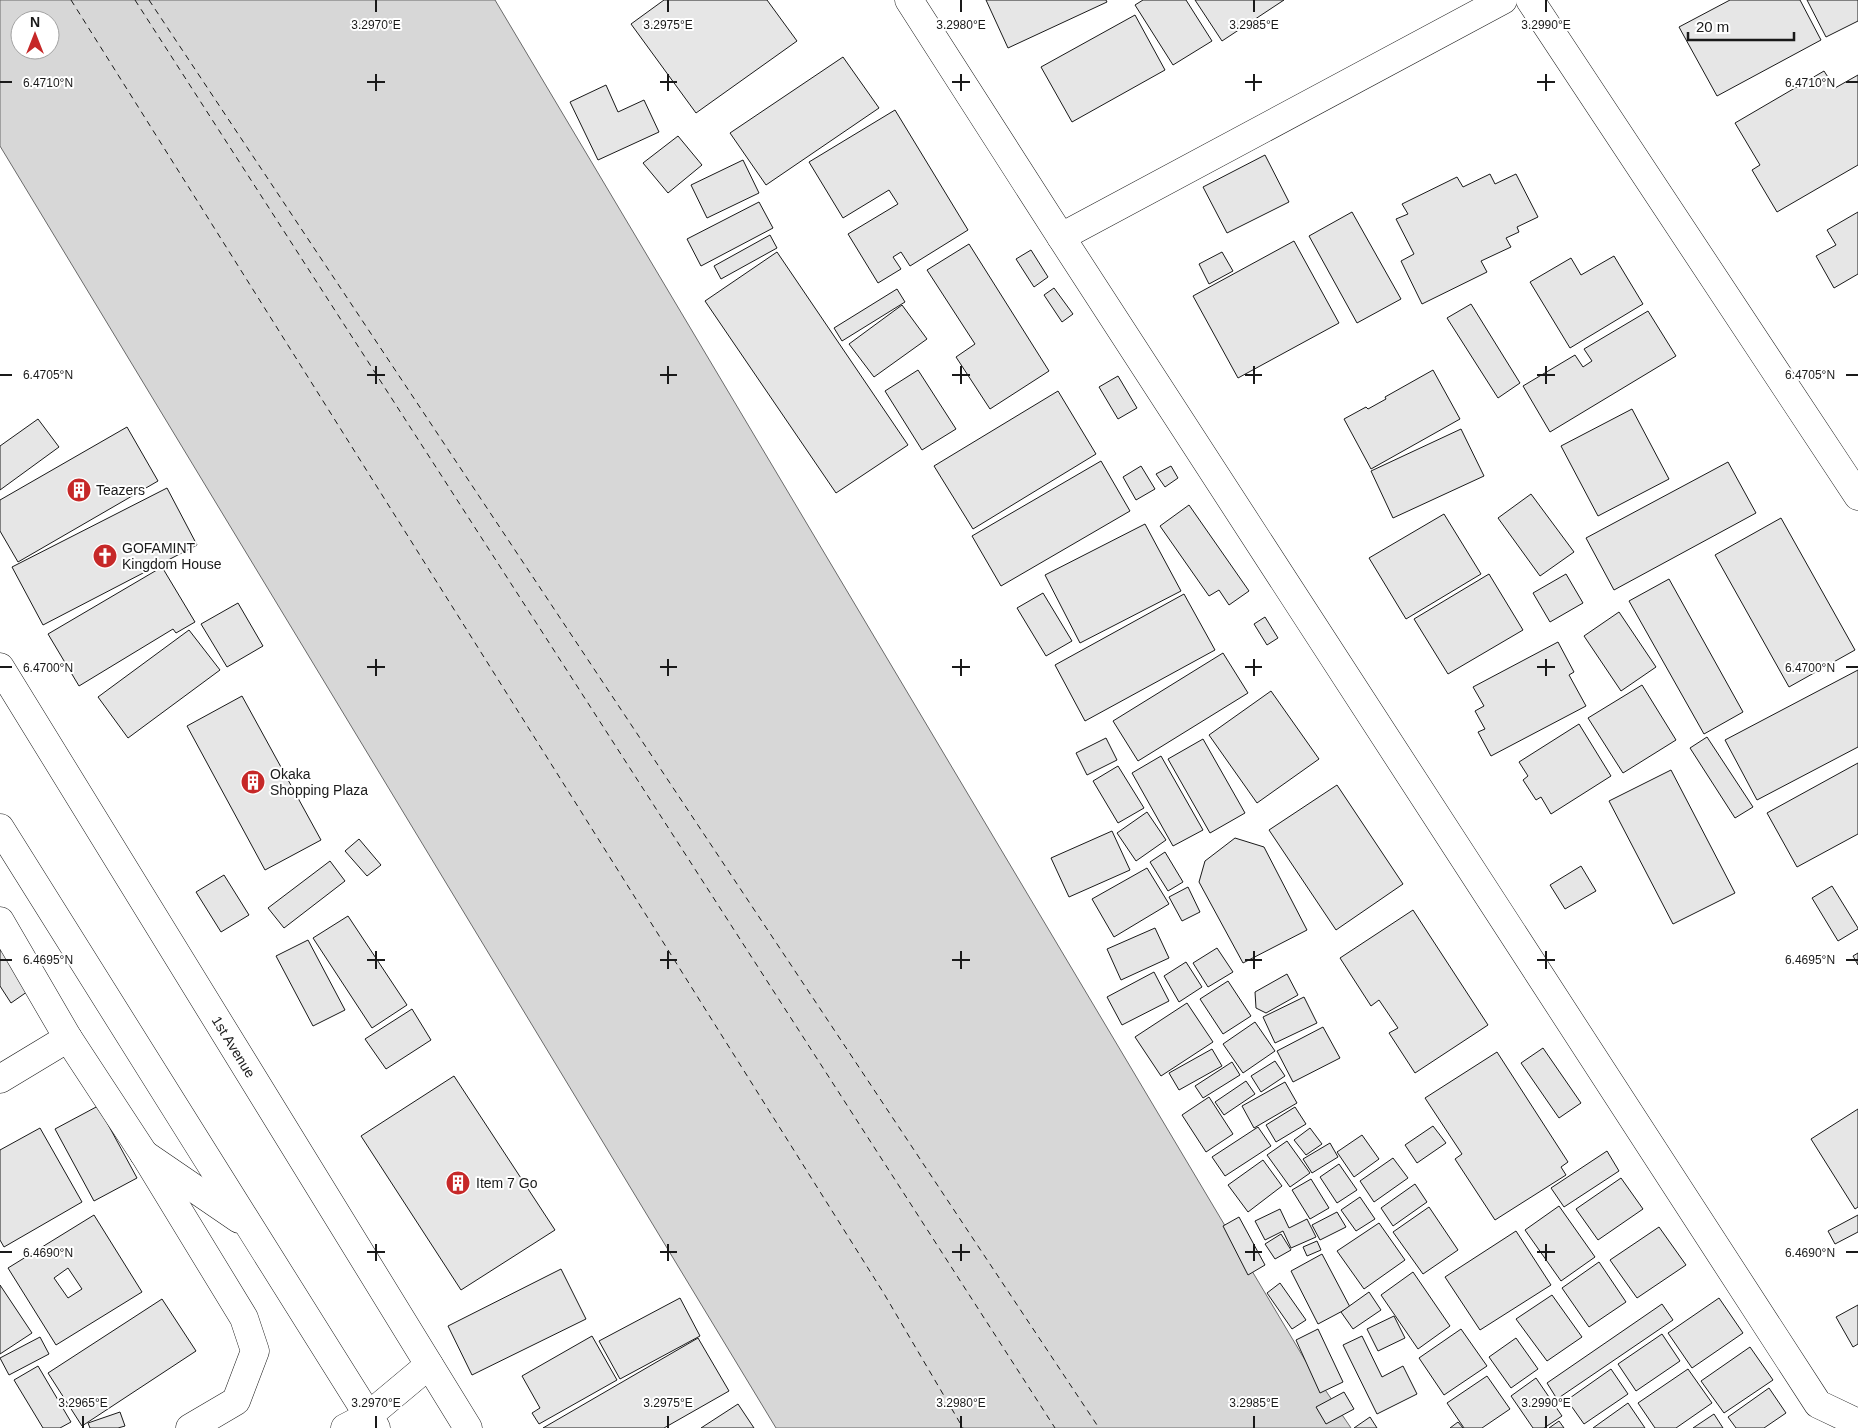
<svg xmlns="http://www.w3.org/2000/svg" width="1858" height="1428" viewBox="0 0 1858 1428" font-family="Arial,sans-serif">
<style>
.water{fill:#d7d7d7;stroke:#6a6a6a;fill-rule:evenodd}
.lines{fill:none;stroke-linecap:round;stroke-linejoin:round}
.ferry{stroke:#1a1a1a;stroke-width:1;stroke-dasharray:6 5;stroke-linecap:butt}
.building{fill:#e6e6e6;stroke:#1a1a1a;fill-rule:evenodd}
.minor-casing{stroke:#1a1a1a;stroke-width:29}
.major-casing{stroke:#1a1a1a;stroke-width:29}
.minor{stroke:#fff;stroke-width:28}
.major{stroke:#fff;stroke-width:28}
.ticks{fill:none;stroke:#1a1a1a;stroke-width:2}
.labels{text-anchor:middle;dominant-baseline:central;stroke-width:4;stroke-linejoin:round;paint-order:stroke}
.poi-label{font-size:14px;fill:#1a1a1a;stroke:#fff;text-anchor:start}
.street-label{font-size:14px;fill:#1a1a1a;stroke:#fff}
.ticks-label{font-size:12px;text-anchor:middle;fill:#1a1a1a;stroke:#fff;stroke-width:4;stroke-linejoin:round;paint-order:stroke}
</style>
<rect width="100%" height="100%" fill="#fff"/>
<!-- water -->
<path class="water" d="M0,0H495L1305,1360L1351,1428H776L0,146ZM20,20H50V50H20Z"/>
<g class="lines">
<!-- ferry -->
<g class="ferry">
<path d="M71,0L883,1292L963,1428"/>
<path d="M135,0L1055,1428"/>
<path d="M149,0L1099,1428"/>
</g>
</g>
<!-- building -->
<g class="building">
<path d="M664,0H767L797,41L696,113L631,24Z"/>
<path d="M986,0H1106L1107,2L1008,48Z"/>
<path d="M1143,0H1186L1212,41L1173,65L1135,5Z"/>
<path d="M1195,0H1284L1222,41Z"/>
<path d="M1730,0H1800L1821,40L1717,96L1679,27Z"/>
<path d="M1807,0H1858V21L1826,37Z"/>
<path d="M1135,15L1165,70L1072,122L1041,67Z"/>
<path d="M843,57L879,108L766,185L730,133Z"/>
<path d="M1824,71L1835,88L1858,75V165L1777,212L1752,170L1760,165L1735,123Z"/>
<path d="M606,85L618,112L644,100L659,132L598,160L570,102Z"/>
<path d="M895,110L968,230L910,266L901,252L893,257L901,269L878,283L848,234L898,204L889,190L843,218L809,162Z"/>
<path d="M678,136L702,165L668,193L643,163Z"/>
<path d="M1265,155L1289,202L1227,233L1203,187Z"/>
<path d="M743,160L759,193L707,218L691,185Z"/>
<path d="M1490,174L1495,184L1516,174L1538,217L1517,227L1519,232L1506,238L1511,247L1481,261L1487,272L1422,304L1401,261L1414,254L1396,219L1408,214L1402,204L1457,177L1463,187Z"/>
<path d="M759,202L773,228L701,266L687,239Z"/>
<path d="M1352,212L1401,299L1357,323L1309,236Z"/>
<path d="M1858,212V274L1834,288L1816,256L1836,245L1827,230Z"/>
<path d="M770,235L777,248L721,279L714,266Z"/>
<path d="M1294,241L1339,323L1238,378L1193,296Z"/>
<path d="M969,244L1049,371L990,409L956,357L975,344L927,270Z"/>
<path d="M1031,250L1048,277L1034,287L1016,259Z"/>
<path d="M777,252L908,445L836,493L705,301Z"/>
<path d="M1222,252L1233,271L1209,284L1199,264Z"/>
<path d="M1614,256L1643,304L1570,348L1530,282L1571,258L1581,275Z"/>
<path d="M1054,288L1073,314L1062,322L1044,295Z"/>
<path d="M897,289L905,302L842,341L834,328Z"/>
<path d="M1471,304L1520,383L1498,398L1447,318Z"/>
<path d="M902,305L927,339L874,377L849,344Z"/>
<path d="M1648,311L1676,356L1550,432L1523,386L1575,355L1583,367L1592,361L1584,349Z"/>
<path d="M918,370L956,429L922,450L885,391Z"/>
<path d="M1433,370L1460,419L1371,469L1344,419L1366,407L1368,409L1386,399L1385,397Z"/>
<path d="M1118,376L1137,408L1118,419L1099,387Z"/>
<path d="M1058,391L1096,454L973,529L934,466Z"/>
<path d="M1632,409L1669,479L1598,516L1561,446Z"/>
<path d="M38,419L59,447L0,490V446Z"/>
<path d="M127,427L158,481L18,562L0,531V500Z"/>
<path d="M1461,429L1484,476L1393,518L1371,471Z"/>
<path d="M1101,461L1130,511L1001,586L972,536Z"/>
<path d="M1728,462L1756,513L1614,590L1586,538Z"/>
<path d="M1141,466L1155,489L1136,500L1123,477Z"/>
<path d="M1171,466L1178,478L1165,487L1156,474Z"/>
<path d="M167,488L197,545L43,625L12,567Z"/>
<path d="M1531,494L1574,552L1540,576L1498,518Z"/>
<path d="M1189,505L1249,591L1229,605L1219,590L1209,596L1160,526Z"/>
<path d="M1444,514L1481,574L1406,619L1369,558Z"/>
<path d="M1781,518L1855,650L1789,687L1715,555Z"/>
<path d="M1145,524L1181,591L1080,643L1045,575Z"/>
<path d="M162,567L195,622L176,633L173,629L79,686L48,634Z"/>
<path d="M1489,574L1523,630L1448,674L1414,619Z"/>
<path d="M1566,574L1583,603L1550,622L1533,593Z"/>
<path d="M1669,579L1743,712L1704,734L1629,601Z"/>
<path d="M1043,593L1072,641L1046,656L1017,608Z"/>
<path d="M1184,594L1215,650L1085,721L1055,665Z"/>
<path d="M238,603L263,646L227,667L201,624Z"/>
<path d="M1619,612L1656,667L1621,691L1584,636Z"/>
<path d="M1265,617L1278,638L1267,645L1254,624Z"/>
<path d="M189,630L220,670L128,738L98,697Z"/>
<path d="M1558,642L1574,672L1569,675L1586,706L1491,756L1478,732L1485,729L1475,711L1484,706L1473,687Z"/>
<path d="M1223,653L1248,693L1138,761L1113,721Z"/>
<path d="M1858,670V747L1757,800L1725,740Z"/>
<path d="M1642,685L1676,740L1623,773L1588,718Z"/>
<path d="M1271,691L1319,759L1257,803L1209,735Z"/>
<path d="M242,696L321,840L265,870L187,726Z"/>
<path d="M1579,724L1611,776L1551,814L1541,797L1536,800L1523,780L1528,776L1519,762Z"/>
<path d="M1707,737L1753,807L1735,818L1690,748Z"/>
<path d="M1106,738L1117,760L1087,775L1076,753Z"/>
<path d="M1203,739L1245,813L1210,833L1168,759Z"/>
<path d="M1161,756L1203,830L1173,846L1132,773Z"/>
<path d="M1858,763V834L1797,867L1767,813Z"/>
<path d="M1118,766L1144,808L1118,823L1093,781Z"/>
<path d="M1671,770L1735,893L1673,924L1609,801Z"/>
<path d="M1337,785L1403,884L1336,930L1269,830Z"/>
<path d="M1147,812L1166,840L1136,861L1117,833Z"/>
<path d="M1112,831L1130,870L1069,897L1051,858Z"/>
<path d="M1235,838L1264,847L1307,930L1243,963L1199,882L1205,861Z"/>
<path d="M359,839L381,865L367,876L345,851Z"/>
<path d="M1165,852L1183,882L1168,891L1150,862Z"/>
<path d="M330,861L345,881L284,928L268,908Z"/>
<path d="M1581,866L1596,891L1565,909L1550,885Z"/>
<path d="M1147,868L1169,904L1114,937L1092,899Z"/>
<path d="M224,875L249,915L221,932L196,892Z"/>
<path d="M1832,886L1858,928V929L1838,941L1812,898Z"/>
<path d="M1188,887L1200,912L1182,921L1169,897Z"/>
<path d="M1413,910L1488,1025L1415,1073L1389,1033L1398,1028L1379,1000L1371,1006L1340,958Z"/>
<path d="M348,916L407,1005L372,1028L313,938Z"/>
<path d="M1155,928L1169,958L1121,980L1107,949Z"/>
<path d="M308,940L345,1010L313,1026L276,956Z"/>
<path d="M7,947L34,987L11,1003L0,986V951Z"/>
<path d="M1217,948L1233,972L1208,987L1193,963Z"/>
<path d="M1858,953V965L1853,956Z"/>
<path d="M1186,962L1202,987L1179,1002L1164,976Z"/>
<path d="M1154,972L1169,1001L1122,1025L1107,997Z"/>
<path d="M1287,974L1298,995L1266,1013L1256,1008L1255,992Z"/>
<path d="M1228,981L1251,1016L1223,1034L1200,999Z"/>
<path d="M1304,997L1317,1023L1275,1043L1263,1017Z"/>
<path d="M1187,1003L1213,1042L1161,1076L1135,1037Z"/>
<path d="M412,1009L431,1040L386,1069L365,1039Z"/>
<path d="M1255,1022L1275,1051L1243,1073L1223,1044Z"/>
<path d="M1323,1027L1340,1058L1293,1082L1277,1051Z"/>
<path d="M1543,1048L1581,1103L1559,1118L1521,1063Z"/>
<path d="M1212,1049L1222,1066L1179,1090L1169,1073Z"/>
<path d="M1497,1052L1568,1162L1561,1167L1566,1175L1495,1220L1455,1159L1462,1154L1425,1098Z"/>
<path d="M1275,1061L1285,1076L1261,1092L1251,1076Z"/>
<path d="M1232,1062L1240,1075L1203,1098L1195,1086Z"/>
<path d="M454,1076L555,1230L461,1290L361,1136Z"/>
<path d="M1246,1081L1255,1094L1224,1115L1215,1102Z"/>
<path d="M1285,1082L1297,1103L1254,1128L1242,1106Z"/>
<path d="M1209,1097L1233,1134L1206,1152L1182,1115Z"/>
<path d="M98,1106L137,1178L94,1201L55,1129Z"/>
<path d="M1295,1107L1306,1124L1276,1142L1266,1125Z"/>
<path d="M1858,1109V1207L1855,1209L1811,1139Z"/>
<path d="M1433,1126L1446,1143L1417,1163L1405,1145Z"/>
<path d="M1258,1127L1271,1146L1225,1176L1212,1157Z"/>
<path d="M40,1128L82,1202L4,1247L0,1240V1150Z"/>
<path d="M1310,1128L1322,1144L1306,1155L1294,1140Z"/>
<path d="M1362,1135L1379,1159L1354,1177L1337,1152Z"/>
<path d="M1287,1141L1310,1173L1290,1187L1267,1155Z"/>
<path d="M1330,1143L1338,1157L1312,1173L1303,1159Z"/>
<path d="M1607,1151L1619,1171L1564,1207L1551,1188Z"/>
<path d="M1393,1158L1408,1178L1374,1202L1360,1181Z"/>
<path d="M1263,1160L1282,1186L1248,1212L1228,1185Z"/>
<path d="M1339,1164L1357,1190L1337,1203L1320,1177Z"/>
<path d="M1621,1178L1643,1209L1598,1240L1576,1209Z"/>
<path d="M1311,1179L1329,1208L1310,1219L1292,1190Z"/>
<path d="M1415,1184L1427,1202L1393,1226L1381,1208Z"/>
<path d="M1360,1197L1375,1219L1356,1231L1341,1210Z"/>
<path d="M1559,1206L1595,1257L1561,1281L1525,1230Z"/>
<path d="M1429,1207L1458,1250L1423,1274L1393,1232Z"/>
<path d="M1280,1209L1289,1228L1307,1219L1316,1237L1291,1248L1283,1231L1265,1240L1255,1221Z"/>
<path d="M1337,1212L1346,1227L1320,1240L1312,1225Z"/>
<path d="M94,1215L142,1292L56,1345L8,1268ZM68,1268L82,1289L68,1298L54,1278Z"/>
<path d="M1858,1215V1232L1835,1244L1828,1231Z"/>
<path d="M1239,1217L1265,1265L1248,1275L1223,1226Z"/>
<path d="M1379,1223L1405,1260L1364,1289L1337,1251Z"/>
<path d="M1659,1227L1686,1265L1637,1298L1610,1260Z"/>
<path d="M1516,1231L1551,1285L1480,1330L1445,1277Z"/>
<path d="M1281,1234L1291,1250L1275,1259L1265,1244Z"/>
<path d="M1317,1241L1321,1250L1307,1256L1303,1247Z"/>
<path d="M1322,1254L1350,1307L1318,1324L1291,1271Z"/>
<path d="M1599,1262L1626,1302L1589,1327L1562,1288Z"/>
<path d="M561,1269L586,1319L472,1375L448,1326Z"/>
<path d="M1413,1272L1450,1326L1418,1349L1381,1295Z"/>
<path d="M1280,1283L1306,1320L1292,1329L1267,1293Z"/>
<path d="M0,1285L32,1333L0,1354Z"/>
<path d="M1369,1292L1381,1310L1353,1329L1341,1312Z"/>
<path d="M1552,1295L1582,1337L1547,1361L1516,1319Z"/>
<path d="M680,1298L700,1336L620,1379L599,1341Z"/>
<path d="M1719,1298L1743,1333L1692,1368L1668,1333Z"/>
<path d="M162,1299L196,1351L82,1426L48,1373Z"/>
<path d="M1662,1304L1673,1320L1557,1399L1547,1383Z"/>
<path d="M1858,1305V1344L1853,1347L1836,1317Z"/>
<path d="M1394,1316L1405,1338L1378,1351L1367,1329Z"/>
<path d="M1318,1329L1343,1382L1320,1393L1296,1340Z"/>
<path d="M1461,1329L1487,1366L1444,1395L1419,1358Z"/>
<path d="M1662,1334L1680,1361L1636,1391L1618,1364Z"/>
<path d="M592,1336L617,1380L539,1424L532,1413L540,1408L522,1376Z"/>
<path d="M1362,1336L1382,1377L1403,1366L1417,1394L1377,1414L1343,1345Z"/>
<path d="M40,1337L49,1354L9,1375L0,1358Z"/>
<path d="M698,1338L729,1391L664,1428H543Z"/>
<path d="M1516,1338L1538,1369L1511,1388L1489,1357Z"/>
<path d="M1750,1347L1773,1380L1724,1413L1701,1381Z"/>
<path d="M38,1366L71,1422L60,1428H43L14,1380Z"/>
<path d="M1611,1369L1628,1394L1584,1424L1567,1400Z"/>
<path d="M1688,1369L1712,1403L1676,1428H1655L1638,1403Z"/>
<path d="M1487,1376L1510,1409L1482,1428H1464L1447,1403Z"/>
<path d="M1536,1378L1562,1416L1544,1428H1533L1511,1396Z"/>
<path d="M1769,1388L1786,1413L1764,1428H1736L1728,1417Z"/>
<path d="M1344,1392L1354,1409L1326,1424L1316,1407Z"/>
<path d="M1628,1403L1645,1428H1593Z"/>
<path d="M738,1404L754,1428H701Z"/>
<path d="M120,1412L125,1426L118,1428H90L88,1423Z"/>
<path d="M1714,1414L1723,1428H1693Z"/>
<path d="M1370,1417L1377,1428H1354Z"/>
<path d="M1559,1421L1564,1428H1549Z"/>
<path d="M1458,1422L1463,1428H1450Z"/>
</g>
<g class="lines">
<defs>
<g id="minor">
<path d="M909,0L1061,237L1818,1404L1858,1423"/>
<path d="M1530,0L1858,496"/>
<path d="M1061,237L1503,0"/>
<path d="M0,921L68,1038L144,1154L244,1318L255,1351L236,1401L190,1428"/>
<path d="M0,1079L68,1038"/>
<path d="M345,1428L368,1416L429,1365"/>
</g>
<g id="major">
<path id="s1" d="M0,667L468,1428"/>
<path d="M0,828L376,1428"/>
<path d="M144,1154L239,1219"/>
</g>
</defs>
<!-- minor casing -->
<use href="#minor" class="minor-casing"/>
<!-- major casing -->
<use href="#major" class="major-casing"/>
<!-- minor -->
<use href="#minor" class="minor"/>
<!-- major -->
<use href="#major" class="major"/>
</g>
<!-- ticks -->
<path class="ticks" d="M376,0V12M668,0V12M961,0V12M1254,0V12M1546,0V12M376,74V91M668,74V91M961,74V91M1254,74V91M1546,74V91M0,82H12M367,82H385M660,82H677M952,82H970M1245,82H1262M1537,82H1555M1846,82H1858M376,366V384M668,366V384M961,366V384M1254,366V384M1546,366V384M0,375H12M367,375H385M660,375H677M952,375H970M1245,375H1262M1537,375H1555M1846,375H1858M376,659V676M668,659V676M961,659V676M1254,659V676M1546,659V676M0,667H12M367,667H385M660,667H677M952,667H970M1245,667H1262M1537,667H1555M1846,667H1858M376,951V969M668,951V969M961,951V969M1254,951V969M1546,951V969M0,960H12M367,960H385M660,960H677M952,960H970M1245,960H1262M1537,960H1555M1846,960H1858M376,1244V1261M668,1244V1261M961,1244V1261M1254,1244V1261M1546,1244V1261M0,1252H12M367,1252H385M660,1252H677M952,1252H970M1245,1252H1262M1537,1252H1555M1846,1252H1858M83,1416V1428M376,1416V1428M668,1416V1428M961,1416V1428M1254,1416V1428M1546,1416V1428"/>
<!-- icons -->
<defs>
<symbol id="building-disc" viewBox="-11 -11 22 22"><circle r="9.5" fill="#c62828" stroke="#fff"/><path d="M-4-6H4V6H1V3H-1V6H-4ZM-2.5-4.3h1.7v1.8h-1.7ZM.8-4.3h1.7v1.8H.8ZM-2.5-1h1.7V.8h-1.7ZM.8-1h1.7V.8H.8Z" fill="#fff"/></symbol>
<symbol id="church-disc" viewBox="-11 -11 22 22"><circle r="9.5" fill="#c62828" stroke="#fff"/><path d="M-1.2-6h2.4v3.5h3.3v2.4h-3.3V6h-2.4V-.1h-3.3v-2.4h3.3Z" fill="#fff"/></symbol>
</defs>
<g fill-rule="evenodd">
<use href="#building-disc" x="65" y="476" width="28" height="28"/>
<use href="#church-disc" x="91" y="542" width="28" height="28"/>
<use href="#building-disc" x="239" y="768" width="28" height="28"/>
<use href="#building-disc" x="444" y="1169" width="28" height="28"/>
</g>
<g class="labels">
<!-- poi labels -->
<g class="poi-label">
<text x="96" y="490">Teazers</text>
<text x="122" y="548">GOFAMINT<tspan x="122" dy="16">Kingdom House</tspan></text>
<text x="270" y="774">Okaka<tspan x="270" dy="16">Shopping Plaza</tspan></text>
<text x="476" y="1183">Item 7 Go</text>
</g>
<!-- street labels -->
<g class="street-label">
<text stroke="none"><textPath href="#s1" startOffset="446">1st Avenue</textPath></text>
</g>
</g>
<g class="ticks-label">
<text x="376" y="29">3.2970°E</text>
<text x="668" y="29">3.2975°E</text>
<text x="961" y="29">3.2980°E</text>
<text x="1254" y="29">3.2985°E</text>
<text x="1546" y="29">3.2990°E</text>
<text x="48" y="87">6.4710°N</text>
<text x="1810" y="87">6.4710°N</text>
<text x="48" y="379">6.4705°N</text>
<text x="1810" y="379">6.4705°N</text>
<text x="48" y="672">6.4700°N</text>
<text x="1810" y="672">6.4700°N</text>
<text x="48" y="964">6.4695°N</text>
<text x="1810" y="964">6.4695°N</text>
<text x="48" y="1257">6.4690°N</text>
<text x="1810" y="1257">6.4690°N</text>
<text x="83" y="1407">3.2965°E</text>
<text x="376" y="1407">3.2970°E</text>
<text x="668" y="1407">3.2975°E</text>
<text x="961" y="1407">3.2980°E</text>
<text x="1254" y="1407">3.2985°E</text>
<text x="1546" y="1407">3.2990°E</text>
</g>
<!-- north arrow -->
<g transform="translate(35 35)"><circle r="24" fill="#ffffff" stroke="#a3a3a3"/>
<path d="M0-4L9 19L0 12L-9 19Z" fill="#c62828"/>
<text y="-8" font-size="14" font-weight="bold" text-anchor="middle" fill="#1a1a1a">N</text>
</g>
<!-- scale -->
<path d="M1688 32v8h106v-8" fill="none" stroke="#1a1a1a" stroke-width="2.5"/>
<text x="1696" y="32" font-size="15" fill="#1a1a1a" stroke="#ffffff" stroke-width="4" paint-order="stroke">20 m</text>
</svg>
